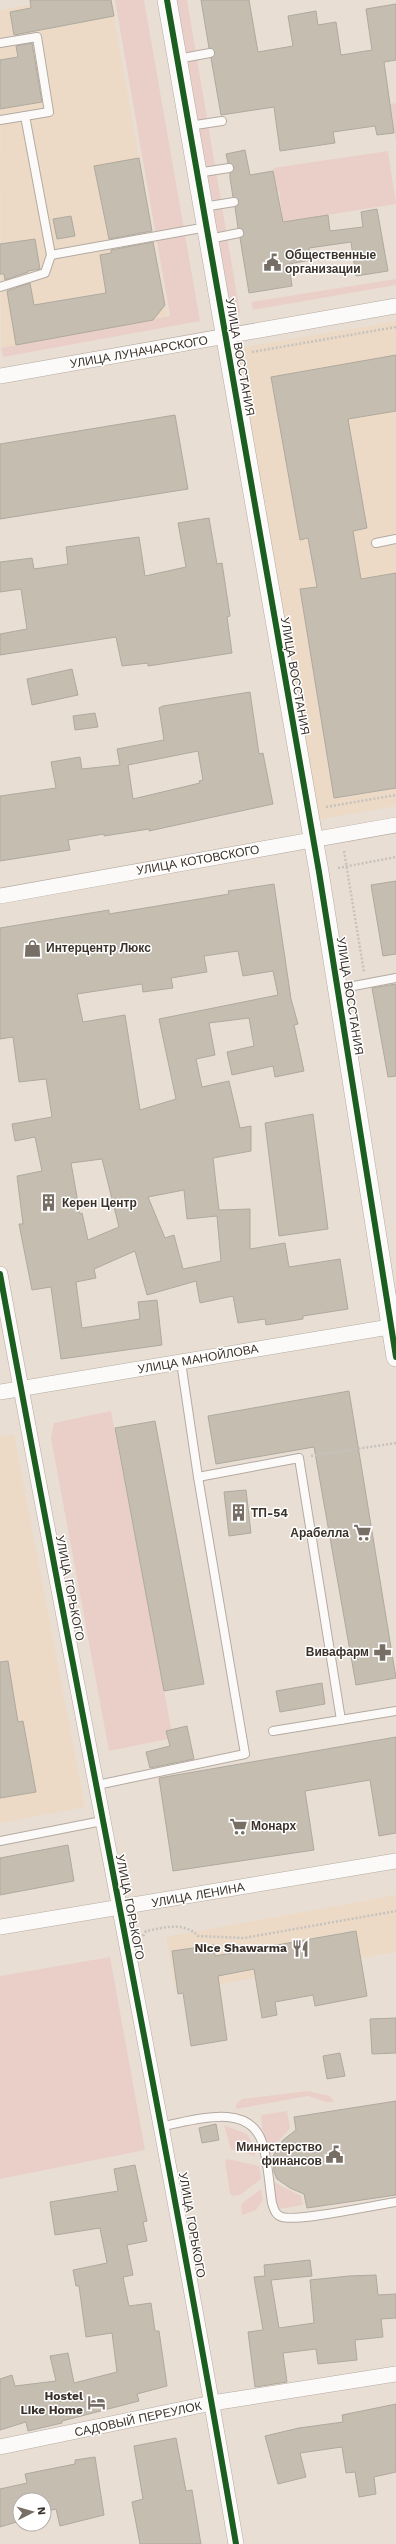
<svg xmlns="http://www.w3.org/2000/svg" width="396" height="2544" viewBox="0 0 396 2544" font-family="'Work Sans',sans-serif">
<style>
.built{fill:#ecdac6}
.green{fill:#eacfc9}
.building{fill:#c4bdb0;stroke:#afa99f;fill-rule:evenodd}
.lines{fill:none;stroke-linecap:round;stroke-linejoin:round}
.service-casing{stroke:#b3aaa2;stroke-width:10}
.minor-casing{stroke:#b3aaa2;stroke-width:16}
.tertiary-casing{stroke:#b3aaa2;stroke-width:20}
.path{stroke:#c6c2bd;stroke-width:2.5;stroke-dasharray:2 2;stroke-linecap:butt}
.service{stroke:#fcfaf8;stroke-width:8}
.minor{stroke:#fcfaf8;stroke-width:15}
.tertiary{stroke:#fcfaf8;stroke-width:19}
.cycleway-casing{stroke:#fff;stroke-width:8}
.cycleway{stroke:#1b5e20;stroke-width:6}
.labels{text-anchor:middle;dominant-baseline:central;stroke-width:3;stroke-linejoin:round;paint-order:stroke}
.poi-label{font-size:12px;font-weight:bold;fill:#3a322a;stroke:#fff;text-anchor:start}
.street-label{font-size:12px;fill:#3a322a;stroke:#fff}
</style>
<rect width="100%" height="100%" fill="#e9ded3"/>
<!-- built -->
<g class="built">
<path d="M58,0H111L167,317L1,348L0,10Z"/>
<path d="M396,321V806L315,820L233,349Z"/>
<path d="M14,1434L85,1807L0,1823V1437Z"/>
<path d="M396,1895V1952L176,1992L166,1937Z"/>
</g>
<!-- green -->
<g class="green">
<path d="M115,0H144L200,321L3,357L1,348L170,316Z"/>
<path d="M171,0H187L240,313L226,316Z"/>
<path d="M396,103V141L390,104Z"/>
<path d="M388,151L396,204L283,222L279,191H277L273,168Z"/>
<path d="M396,279V285L253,310L251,302Z"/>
<path d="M111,1411L173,1738L109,1751L51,1438L54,1423Z"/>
<path d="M110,1957L145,2150L0,2179V1976Z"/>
<path d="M308,2091L330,2096L334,2102H326L308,2096L236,2109V2104L242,2099Z"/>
<path d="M287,2111L290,2128L277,2143L272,2154L266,2155L261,2118L262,2115Z"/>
<path d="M224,2125L247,2134L255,2148V2156L231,2149Z"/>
<path d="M228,2159L259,2166L261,2179L240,2195L233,2196L230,2194L225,2161Z"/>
<path d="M272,2181L301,2196L303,2205L278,2209L275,2208Z"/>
<path d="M261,2189L263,2200L256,2210L242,2215L241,2204Z"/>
</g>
<!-- building -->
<g class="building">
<path d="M30,0H111L114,16L14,35L10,12L31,8Z"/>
<path d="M201,0H249L258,52L293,46L288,16L316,11L318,25L336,22L341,55L372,50L366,9L396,4V60L384,62L394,133L377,135L375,126L333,132L335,143L280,151L274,107L221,115L211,58L215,52L209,48Z"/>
<path d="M32,43L42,102L0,109V60L18,57L16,46Z"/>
<path d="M245,150L250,175L273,171L283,222L328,215L330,231L363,227L361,212L377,209L388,271L356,276L351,242L309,248L311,260L289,264L292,286L249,293L240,238L244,232L238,228L235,207L239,201L233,197L230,178V173L234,167L228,163L226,154Z"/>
<path d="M139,158L152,231L109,239L94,166Z"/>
<path d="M71,216L75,236L57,239L53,219Z"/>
<path d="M35,239L40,269L28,271V272L5,280L4,274H0V244Z"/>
<path d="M153,242L165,305L153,320L16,345L7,291L30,283L34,305L106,293L100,255L111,253V250Z"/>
<path d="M396,355V411L348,419L367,528L353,531L361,579L396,573V788L334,798L300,589L317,587L308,538L300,540L271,377Z"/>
<path d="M175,415L188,489L0,519V444Z"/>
<path d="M209,518L217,564L222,563L230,616L227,617L232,653L148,666V663L122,666L116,637L0,655V634L27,629L21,589L0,592V562L32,558L34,569L68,564L66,547L139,537L145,576L186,567L178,523Z"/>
<path d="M72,669L78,695L32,705L27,679Z"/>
<path d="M250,692L259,754L263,753L273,804L149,831V829L104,836V834L68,840L70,850L0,861V796L56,788L51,762L80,757L82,769L120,765L117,749L164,740L159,708L163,706ZM198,751L203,780L199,781L200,783L133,799L128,765Z"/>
<path d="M95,713L98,727L75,730L73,716Z"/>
<path d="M396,881V954L383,956L371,885Z"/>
<path d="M274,884L291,999L298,1024L294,1025L304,1071L275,1077L273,1066L232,1075L227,1052L254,1046L249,1018L209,1023L215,1055L196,1059L202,1087L229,1081L240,1128L251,1126V1151L213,1158L219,1210L250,1209V1249L285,1243L289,1267L340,1259L348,1309L303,1316V1319L266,1325L265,1319L238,1323L233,1296L200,1303L196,1281L147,1295L135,1251L94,1269L96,1278L76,1282L82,1328L140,1319L138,1302L157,1300L162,1345L61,1359L51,1287L32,1290L19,1224H23L17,1176L42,1171L35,1137L15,1141L12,1124L52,1117L46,1079L19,1082L13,1037L0,1039V928L109,910V914L229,894L228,891ZM238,951L243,976L273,971L278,995L159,1019L176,1099L140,1110L125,1015L83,1022L77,994L142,984L143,992L173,988L171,978L207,972L204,956ZM102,1159L119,1227L88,1240L82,1213L80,1214L71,1163ZM184,1190L187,1219L217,1216L221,1261L183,1269L174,1235L165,1238L148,1197Z"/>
<path d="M396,984V1076L388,1077L372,988Z"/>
<path d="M313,1114L328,1229L279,1236L265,1123Z"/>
<path d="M349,1391L396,1678L356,1685L314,1447L216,1464L208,1416Z"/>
<path d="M155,1421L204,1684L164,1691L115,1428Z"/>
<path d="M246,1490L251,1533L229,1536L224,1492Z"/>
<path d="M8,1661L18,1722L23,1721L36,1792L0,1798V1662Z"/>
<path d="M322,1683L325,1704L280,1712L276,1691Z"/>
<path d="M187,1726L194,1759L150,1768L146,1752L170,1746L166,1731Z"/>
<path d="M396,1737V1833L379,1836L370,1780L305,1791L314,1850L173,1871L159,1778Z"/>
<path d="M68,1845L74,1881L0,1895V1858Z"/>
<path d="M356,1931L367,1996L315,2006L313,1995L275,2002L277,2015L262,2018L254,1969L218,1976L227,2040L191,2046L183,1993L178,1994L172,1951L214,1945L215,1956Z"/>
<path d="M396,2018V2053L372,2054L370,2019Z"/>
<path d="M340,2053L345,2076L327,2079L323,2056Z"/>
<path d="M396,2101V2195L307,2208L304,2194L290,2188L277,2179L274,2172L273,2156L283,2140L296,2130L294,2117Z"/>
<path d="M216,2124L219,2140L202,2143L199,2128Z"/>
<path d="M135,2165L147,2221L143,2222L147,2241L127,2245L133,2275L123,2277L129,2306L151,2303L155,2331H159L167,2386L137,2394L139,2401L62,2421V2423L28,2431L26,2422L0,2430V2379L12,2375L15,2386L56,2381L50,2356L68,2353L74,2383L117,2372L112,2333L86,2337L79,2286H76L73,2270L107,2263L100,2228L55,2235L50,2202L118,2191L114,2169Z"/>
<path d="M310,2260L312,2276L271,2280L279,2328L314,2323L310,2280L349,2276L376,2275L378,2295L396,2294V2318L381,2319L383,2337L355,2340L357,2360L318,2364L316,2349L283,2353L287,2382L255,2387L248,2332L263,2330L254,2277L265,2276L264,2265Z"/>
<path d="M396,2404V2472L374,2477L376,2494L359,2497L355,2472L346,2473L342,2447L300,2453L306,2477L278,2484L265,2436L299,2428L343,2422L342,2415Z"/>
<path d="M176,2438L186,2491L192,2490L201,2544H140L132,2502L143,2499L134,2446Z"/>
<path d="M95,2457L104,2515L60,2526L56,2509L44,2512V2500H20V2521L0,2527V2489L27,2483L25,2474L75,2464V2460Z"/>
</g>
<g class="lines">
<defs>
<g id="service">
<path d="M0,43L37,37L49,112L25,116L51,255L207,227"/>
<path d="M177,59L210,53"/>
<path d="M0,120L25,116"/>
<path d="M189,126L222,121"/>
<path d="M197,173L229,168"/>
<path d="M203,207L234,202"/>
<path d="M209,239L239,233"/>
<path d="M0,287L45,273L51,255"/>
<path d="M376,543L396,539"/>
<path d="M338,989L396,978"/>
<path d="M198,1477L299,1458L341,1720"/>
<path d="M273,1731L396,1711"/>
<path d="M97,1785L245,1754L198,1477L181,1362"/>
<path d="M0,1841L102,1821"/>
<path d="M163,2126C193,2121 248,2101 262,2142C268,2160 269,2183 272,2203C274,2209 275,2215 282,2217C298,2222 375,2205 396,2202"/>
</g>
<g id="minor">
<path d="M0,376L396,306"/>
<path d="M0,896L396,825"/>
<path d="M0,1274C77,1698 164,2119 236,2544"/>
<path d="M0,1392L396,1326"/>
<path d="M0,1927L396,1861"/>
<path d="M0,2447L212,2403L396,2374"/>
</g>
<path id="tertiary" d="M167,0L319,872L396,1357"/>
</defs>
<!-- service casing -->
<use href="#service" class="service-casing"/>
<!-- minor casing -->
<use href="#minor" class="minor-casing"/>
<!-- tertiary casing -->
<use href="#tertiary" class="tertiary-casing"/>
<!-- path -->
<g class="path">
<path d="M252,352L396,327"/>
<path d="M326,807L396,795"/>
<path d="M344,851L364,972"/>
<path d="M338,868L396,857"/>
<path d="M311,1456L396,1443"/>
<path d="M143,1936L146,1931C163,1928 184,1921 198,1936L244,1938L396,1911"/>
</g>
<!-- service -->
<use href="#service" class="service"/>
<!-- minor -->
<use href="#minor" class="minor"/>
<!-- tertiary -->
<use href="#tertiary" class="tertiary"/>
<defs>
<g id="cycleway">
<path d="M167,0L319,872L396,1357"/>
<path d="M0,1274C77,1698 164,2119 236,2544"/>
</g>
</defs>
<!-- cycleway casing -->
<use href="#cycleway" class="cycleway-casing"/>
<!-- cycleway -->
<use href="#cycleway" class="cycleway"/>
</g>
<!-- icons -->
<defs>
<symbol id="civic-bare" viewBox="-9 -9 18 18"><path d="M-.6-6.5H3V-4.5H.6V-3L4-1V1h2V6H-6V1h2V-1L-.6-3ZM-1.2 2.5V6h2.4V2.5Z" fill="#776e65" stroke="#fff" stroke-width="2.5" paint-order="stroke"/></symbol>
<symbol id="shop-bare" viewBox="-9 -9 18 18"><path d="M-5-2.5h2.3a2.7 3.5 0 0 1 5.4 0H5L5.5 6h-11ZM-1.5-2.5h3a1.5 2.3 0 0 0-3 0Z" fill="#776e65" stroke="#fff" stroke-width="2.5" paint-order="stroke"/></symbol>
<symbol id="building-bare" viewBox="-9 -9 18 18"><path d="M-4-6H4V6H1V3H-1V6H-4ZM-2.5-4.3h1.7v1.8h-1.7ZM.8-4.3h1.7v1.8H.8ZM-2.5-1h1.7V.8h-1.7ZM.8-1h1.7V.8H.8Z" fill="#776e65" stroke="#fff" stroke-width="2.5" paint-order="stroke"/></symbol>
<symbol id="supermarket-bare" viewBox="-9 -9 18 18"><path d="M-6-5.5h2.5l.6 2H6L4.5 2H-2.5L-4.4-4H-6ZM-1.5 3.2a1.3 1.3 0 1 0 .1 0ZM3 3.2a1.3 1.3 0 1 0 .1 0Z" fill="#776e65" stroke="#fff" stroke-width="2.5" paint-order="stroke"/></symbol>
<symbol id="pharmacy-bare" viewBox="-9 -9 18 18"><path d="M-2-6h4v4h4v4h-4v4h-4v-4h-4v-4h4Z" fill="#776e65" stroke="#fff" stroke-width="2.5" paint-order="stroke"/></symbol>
<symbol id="restaurant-bare" viewBox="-9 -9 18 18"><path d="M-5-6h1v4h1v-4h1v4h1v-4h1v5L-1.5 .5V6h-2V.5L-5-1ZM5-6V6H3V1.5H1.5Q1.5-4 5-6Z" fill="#776e65" stroke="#fff" stroke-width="2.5" paint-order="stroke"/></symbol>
<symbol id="hotel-bare" viewBox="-9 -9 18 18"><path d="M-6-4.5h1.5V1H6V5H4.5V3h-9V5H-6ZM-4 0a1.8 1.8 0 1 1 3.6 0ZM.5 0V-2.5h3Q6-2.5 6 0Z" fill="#776e65" stroke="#fff" stroke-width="2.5" paint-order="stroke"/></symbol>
</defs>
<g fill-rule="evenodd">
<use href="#civic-bare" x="260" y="250" width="25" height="25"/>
<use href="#shop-bare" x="20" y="936" width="25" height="25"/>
<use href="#building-bare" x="36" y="1190" width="25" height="25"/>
<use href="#building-bare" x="226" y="1500" width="25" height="25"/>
<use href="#supermarket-bare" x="350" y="1520" width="25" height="25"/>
<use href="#pharmacy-bare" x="370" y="1640" width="25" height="25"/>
<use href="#supermarket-bare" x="226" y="1814" width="25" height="25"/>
<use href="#restaurant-bare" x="288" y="1936" width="25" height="25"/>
<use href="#civic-bare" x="322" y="2142" width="25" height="25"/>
<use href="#hotel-bare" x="84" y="2390" width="25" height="25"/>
</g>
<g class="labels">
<!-- poi labels -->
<g class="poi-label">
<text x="285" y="255">Общественные<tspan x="285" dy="14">организации</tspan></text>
<text x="46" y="948">Интерцентр Люкс</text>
<text x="62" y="1203">Керен Центр</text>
<text x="251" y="1513">ТП-54</text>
<text x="349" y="1533" text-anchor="end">Арабелла</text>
<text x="369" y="1652" text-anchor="end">Вивафарм</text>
<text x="251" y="1826">Монарх</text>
<text x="287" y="1948" text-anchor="end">Nice Shawarma</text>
<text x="322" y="2147" text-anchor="end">Министерство<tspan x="322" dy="14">финансов</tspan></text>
<text x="83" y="2396" text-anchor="end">Hostel<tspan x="83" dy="14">Like Home</tspan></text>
</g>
<!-- street labels -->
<g class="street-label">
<text transform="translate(139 352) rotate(-10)">УЛИЦА ЛУНАЧАРСКОГО</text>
<text transform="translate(240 357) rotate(80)">УЛИЦА ВОССТАНИЯ</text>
<text transform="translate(295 676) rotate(80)">УЛИЦА ВОССТАНИЯ</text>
<text transform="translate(198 860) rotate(-10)">УЛИЦА КОТОВСКОГО</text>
<text transform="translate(350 996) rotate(81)">УЛИЦА ВОССТАНИЯ</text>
<text transform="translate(198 1359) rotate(-10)">УЛИЦА МАНОЙЛОВА</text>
<text transform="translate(70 1588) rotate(79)">УЛИЦА ГОРЬКОГО</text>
<text transform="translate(198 1895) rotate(-10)">УЛИЦА ЛЕНИНА</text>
<text transform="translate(130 1907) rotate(79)">УЛИЦА ГОРЬКОГО</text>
<text transform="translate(192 2225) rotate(80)">УЛИЦА ГОРЬКОГО</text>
<text transform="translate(138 2419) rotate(-12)">САДОВЫЙ ПЕРЕУЛОК</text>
</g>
</g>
<!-- north arrow -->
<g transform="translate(32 2512) rotate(84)"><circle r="19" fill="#ffffff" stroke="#b0adaa"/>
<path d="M0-3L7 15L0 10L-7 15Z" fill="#776e65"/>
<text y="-6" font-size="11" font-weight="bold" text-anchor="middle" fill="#3a322a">N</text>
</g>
</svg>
